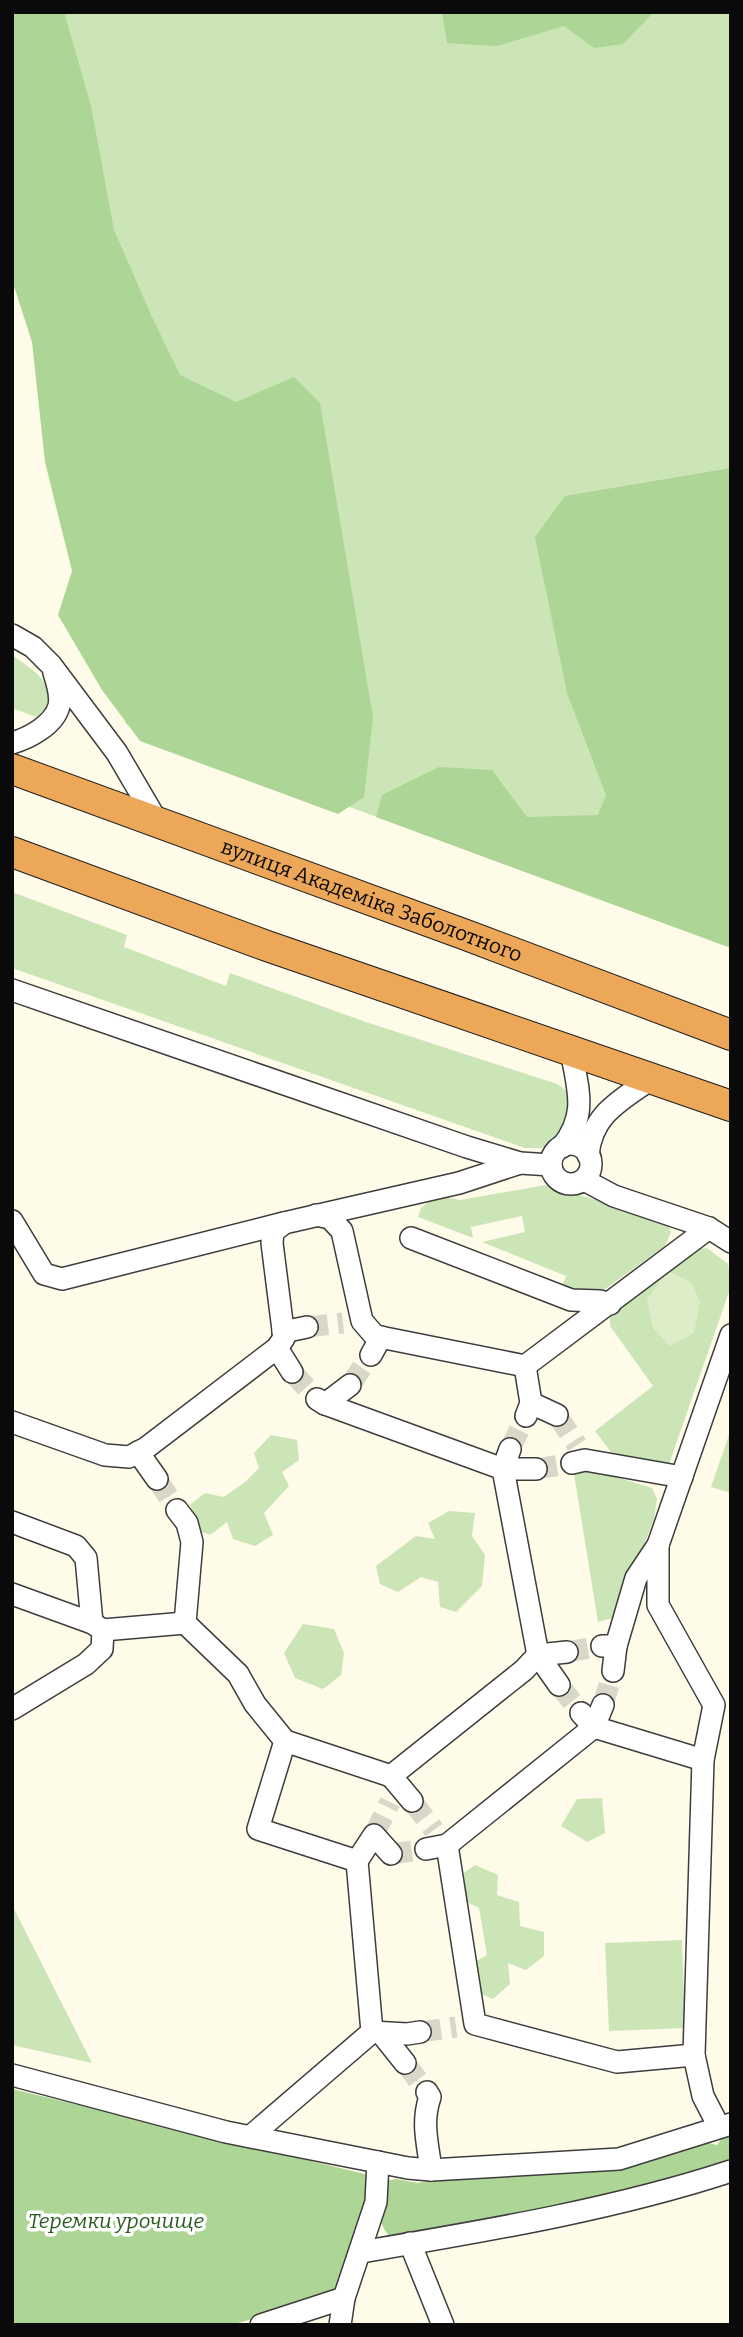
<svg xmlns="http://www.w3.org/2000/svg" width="743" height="2337" viewBox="0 0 743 2337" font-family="Bitter,serif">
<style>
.green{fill:#cbe5b6}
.forest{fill:#add596}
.pitch{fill:#ddedc7}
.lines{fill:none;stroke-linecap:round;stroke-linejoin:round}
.minor-tunnel{stroke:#d9d7c8;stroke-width:21;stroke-dasharray:21 10;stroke-linecap:butt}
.minor-casing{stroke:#3d3d3d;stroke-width:24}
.highway-casing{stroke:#1b1b1b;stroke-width:32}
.minor{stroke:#fff;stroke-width:21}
.highway{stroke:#eca759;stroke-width:30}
.labels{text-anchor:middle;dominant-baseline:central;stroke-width:7;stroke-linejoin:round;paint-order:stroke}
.street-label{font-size:21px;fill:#0a0a0a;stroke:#fff}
.park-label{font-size:21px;font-style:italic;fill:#285d1f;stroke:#fff}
</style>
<rect width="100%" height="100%" fill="#fefbe9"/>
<!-- green -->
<g class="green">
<path d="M12,12H731V948L126,724L12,188Z"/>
<path d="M12,655C36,672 64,688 39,718L12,708Z"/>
<path d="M12,892L127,935L124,947L226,986L230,973L366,1022L557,1084C586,1101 568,1123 555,1143L543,1148H525L12,968Z"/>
<path d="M546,1185L659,1219L667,1223L671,1232L665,1246L594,1297L562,1287L566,1276L482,1242L525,1232L522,1216L471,1227L473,1238L418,1217L421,1208L437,1195L460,1200Z"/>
<path d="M707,1248L728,1264L731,1286L667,1470L611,1452L595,1431L653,1386L610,1326V1312L697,1249Z"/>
<path d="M731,1429V1493L711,1487Z"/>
<path d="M271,1435L297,1440L299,1460L282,1472L289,1486L264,1513L273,1535L255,1546L233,1539L227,1522L210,1535L191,1528V1504L205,1493L224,1497L245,1482L259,1468L254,1453Z"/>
<path d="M589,1469L652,1488L657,1499L654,1519L616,1617L598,1622L574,1474Z"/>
<path d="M449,1511L475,1513L472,1536L485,1555L482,1586L456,1612L440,1607L438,1582L421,1577L398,1592L380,1584L376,1566L416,1536L435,1539L428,1523Z"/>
<path d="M303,1624L334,1629L344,1653L341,1675L323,1689L295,1678L284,1653Z"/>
<path d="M602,1798L605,1833L587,1842L561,1826L577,1799Z"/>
<path d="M475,1865L498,1875L497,1895L519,1902L520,1926L544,1932V1956L526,1970L508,1963L510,1984L493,1999L474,1991L471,1964L487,1955L479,1908L459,1898L457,1878Z"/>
<path d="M12,1905L92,2063L12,2045Z"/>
<path d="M682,1940L685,2028L609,2031L605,1943Z"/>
</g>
<!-- forest -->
<g class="forest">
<path d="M12,12H64L91,106L114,230L152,317L180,375L236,402L294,377L320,403L373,717L364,797L338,814L140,741L102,690L58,615L72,571L45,462L32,342L12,280Z"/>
<path d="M442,12H654L623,44L594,48L564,26L497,46L447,43Z"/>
<path d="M731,468V948L376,817L382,795L439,767L492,770L527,817L598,815L606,795L567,693L535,537L565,496Z"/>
<path d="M12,2089L373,2176L340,2293L231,2325H12Z"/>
<path d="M731,2130V2165L675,2184L392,2239C373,2220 381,2205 386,2181L397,2179L417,2183L695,2140L717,2145L727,2131Z"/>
</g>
<!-- pitch -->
<path class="pitch" d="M667,1270L692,1283L700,1302L694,1333L670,1346L653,1328L647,1300Z"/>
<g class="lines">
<!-- minor-tunnel -->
<g class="minor-tunnel">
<path d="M307,1327L343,1323"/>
<path d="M292,1372L317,1399"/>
<path d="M350,1385L371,1355"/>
<path d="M557,1415L577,1445"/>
<path d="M510,1449L526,1416"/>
<path d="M536,1469L572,1463"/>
<path d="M157,1479L177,1510"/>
<path d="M567,1652L602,1646"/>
<path d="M559,1685L581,1713"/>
<path d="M603,1705L613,1671"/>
<path d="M412,1801L434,1830"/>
<path d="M374,1835L390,1802"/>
<path d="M391,1854L426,1849"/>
<path d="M420,2032L456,2027"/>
<path d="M405,2063L427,2092"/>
</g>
<defs>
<g id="minor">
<path d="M12,635L33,647L51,665L117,753L158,823"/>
<path d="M12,743C29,738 54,725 59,706C61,697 57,682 54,673"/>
<path d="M12,990L467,1147L520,1163L551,1165"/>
<circle cx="571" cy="1164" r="20"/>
<path d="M562,1147C589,1113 577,1088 571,1049"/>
<path d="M588,1155C592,1113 621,1101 652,1078"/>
<path d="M584,1180L614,1196L709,1228L731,1242"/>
<path d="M316,1215L330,1218L342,1231L362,1321L375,1336L525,1366L709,1228"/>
<path d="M12,1221L44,1274L62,1279L284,1223L459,1183L520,1163"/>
<path d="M411,1238L571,1300L600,1301L610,1304"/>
<path d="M283,1332L307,1327"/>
<path d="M277,1348L292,1372"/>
<path d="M371,1355L381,1337"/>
<path d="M525,1366L531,1403L526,1416"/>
<path d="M317,1399L325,1404L503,1469L538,1655L559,1685"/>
<path d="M531,1403L557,1415"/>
<path d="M325,1404L350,1385"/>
<path d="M12,1422L105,1455L129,1457L146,1448L277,1348L284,1338L272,1243L273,1232L284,1223"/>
<path d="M510,1449L503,1469H536"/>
<path d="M138,1452L157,1479"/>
<path d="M572,1463L585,1460L682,1477"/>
<path d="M177,1510L187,1523L192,1542L185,1623L238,1674L255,1704L285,1741"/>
<path d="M12,1522L76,1546L86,1558L92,1623"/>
<path d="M658,1545V1605L714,1705L703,1760L694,2055L703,2096L719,2127"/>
<path d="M12,1594L92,1623L103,1630L102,1649L86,1664L12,1709"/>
<path d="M103,1630L185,1623"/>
<path d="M602,1646H616L636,1578L658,1545L731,1335"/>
<path d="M613,1671L616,1646"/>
<path d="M603,1705L594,1727L447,1845L475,2024L617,2062L694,2055"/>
<path d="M581,1713L594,1727L703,1760"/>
<path d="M391,1776L412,1801"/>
<path d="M426,1849L447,1845"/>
<path d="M357,1861L374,1835L391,1854"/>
<path d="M372,2032L407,2034L420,2032"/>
<path d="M381,2033L405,2063"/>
<path d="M12,2075L226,2132L408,2168L431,2170L619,2159L731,2124"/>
<path d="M427,2092L430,2097C421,2123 428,2144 431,2170"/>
<path d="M251,2136L372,2032L357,1861L258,1829L285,1741L391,1776L524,1670L538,1655L567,1652"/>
<path d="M410,2243L443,2325"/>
<path d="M361,2252C484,2231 612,2210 731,2171"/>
<path d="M261,2325L344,2298"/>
<path d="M340,2325L344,2298L376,2202L378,2162"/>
</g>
<g id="highway">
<path id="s1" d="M12,769L466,935L731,1035"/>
<path d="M12,852L267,946L731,1106"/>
</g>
</defs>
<!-- minor casing -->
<use href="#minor" class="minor-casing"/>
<!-- highway casing -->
<use href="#highway" class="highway-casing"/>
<!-- minor -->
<use href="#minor" class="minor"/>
<!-- highway -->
<use href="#highway" class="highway"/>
</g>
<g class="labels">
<!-- street labels -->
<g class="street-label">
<text stroke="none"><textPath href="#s1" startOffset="383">вулиця Академіка Заболотного</textPath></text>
</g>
<!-- park labels -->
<g class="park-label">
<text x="116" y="2221">Теремки урочище</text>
</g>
</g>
<!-- border -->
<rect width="743" height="2337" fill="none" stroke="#0a0a0a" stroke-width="28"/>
</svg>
